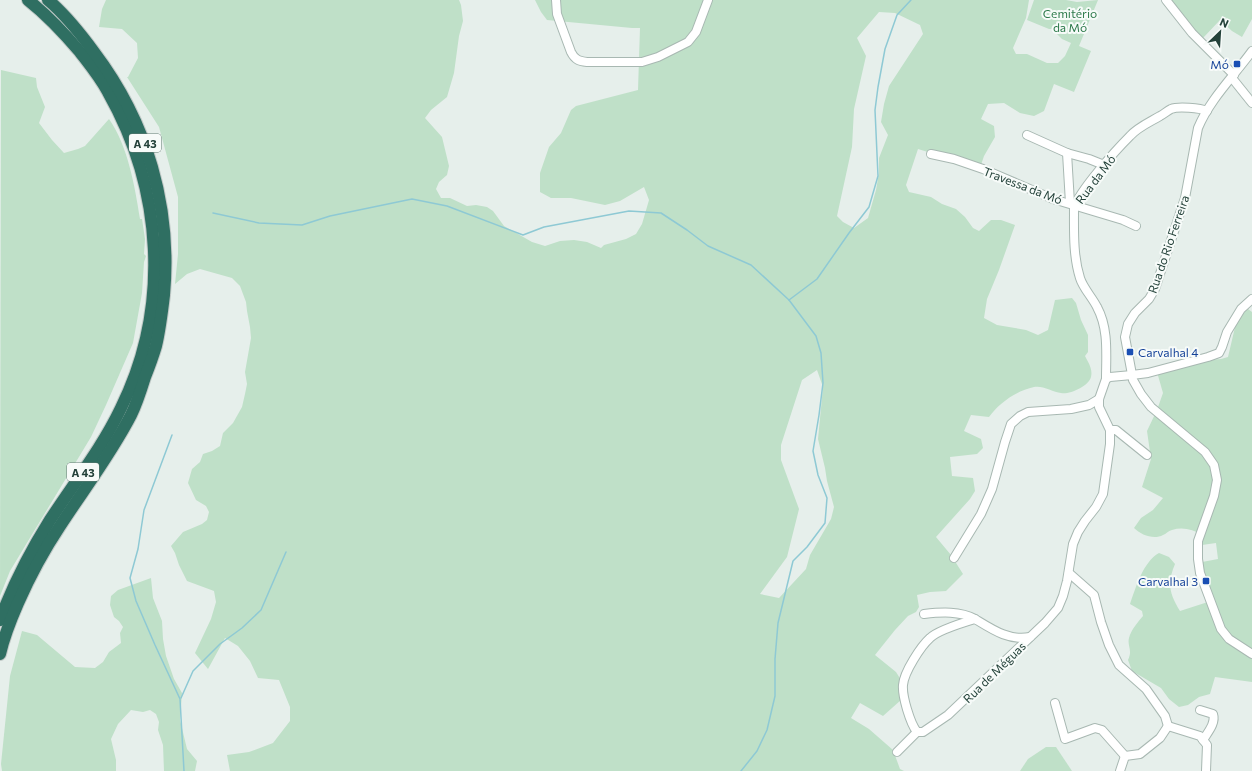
<svg xmlns="http://www.w3.org/2000/svg" width="1252" height="771" viewBox="0 0 1252 771" font-family="Commissioner,sans-serif">
<style>
.green{fill:#bfe0c8;fill-rule:evenodd}
.lines{fill:none;stroke-linecap:round;stroke-linejoin:round}
.stream{stroke:#8ec9d4;stroke-width:1.5}
.minor-casing{stroke:#a8b8b2;stroke-width:10}
.highway-casing{stroke:#c2cac8;stroke-width:14}
.minor{stroke:#fff;stroke-width:8}
.highway{stroke:#2f6f62;stroke-width:12}
.transit-dot{fill:#1a4fb4;stroke:#f7fbf9;stroke-width:1.5}
.labels{text-anchor:middle;dominant-baseline:central;stroke-width:4;stroke-linejoin:round;paint-order:stroke}
.shield{fill:#f7fbf9;stroke:#637a73;stroke-width:1}
.shield-label{font-size:11px;font-weight:bold;fill:#24423a}
.park-label{font-size:12px;fill:#2d7a4b;stroke:#f7fbf9}
.transit-label{font-size:12px;fill:#164399;stroke:#f7fbf9;text-anchor:end}
.street-label{font-size:12px;fill:#24423a;stroke:#f7fbf9}
</style>
<rect width="100%" height="100%" fill="#e6efeb"/>
<!-- green -->
<g class="green">
<path d="M106,0H459L461,5L463,21L459,36L454,73L447,97L431,110L425,118L442,137L449,166L447,175L439,182L436,189L441,198H450L467,206L476,205L487,207L493,211L504,226L532,242L545,246L560,241L574,240L587,242L601,248L604,245L626,239L636,234L642,224L649,200L644,187L620,201L605,205L571,198H551L540,192V173L549,147L561,133L571,110L576,106L638,90L640,28H632L547,20L541,12L535,0H1029L1026,18L1013,48L1016,54H1027L1047,63H1058L1065,56L1071,43L1062,39L1052,29H1049L1027,20L1034,0H1066L1077,2L1098,0L1079,46L1091,51L1074,92L1054,84L1044,111L1034,116L1020,113L1004,103L988,104L981,119L994,126L995,137L984,156L980,168L918,149L906,185L909,192L931,197L942,204L956,209L965,217L973,228L979,231L991,220H1001L1015,225L999,270L987,299L984,318L997,325L1026,330L1038,335L1048,330L1055,300L1072,298L1076,303L1081,320L1088,335V352L1085,356C1088,362 1093,369 1091,377C1089,386 1069,395 1061,393C1053,392 1042,385 1034,387C1016,391 999,403 989,417L971,415L964,431L981,439L983,448L977,454L950,457L952,476L973,478L975,491L970,499L936,537L951,555L963,574L946,591L930,592L917,595L919,607L916,612L908,616L895,630L875,655L896,672L901,680V700L883,716L860,703L851,718L869,729L893,750L900,769L904,771H230L227,755L249,752L273,743L290,721V707L279,680L258,678L250,661L238,646L225,638L208,669L195,653L211,619L216,602L214,591L187,581L179,565L175,553L171,546L183,532L202,524L207,520L209,512L206,506L196,500L188,483L192,469L200,462L203,454L212,451L220,446L223,433L233,423L242,407L245,394L247,384L245,372L251,338L250,327L247,311L246,302L240,286L232,278L200,269L187,274L175,284L178,254V197L159,127L127,77H128L138,58L137,43L122,29L99,27L102,9ZM879,12L895,13L920,25L923,34L889,86L884,104L881,122L888,135L879,158V173L876,190L868,218L854,228L843,222L837,216L852,147L854,109L866,56L857,38ZM817,370L823,387L818,439L825,468L827,481L834,507L831,519L810,555L806,569L779,598L760,594L787,557L799,509L781,460V445L802,380Z"/>
<path d="M1170,0H1252V19L1242,37L1232,31L1220,20L1203,38L1194,30Z"/>
<path d="M1,70L36,78L37,87L45,107L39,123L52,140L64,153L78,149L85,146L109,119C128,146 135,187 140,219H142L145,239L144,254L146,256L144,262L142,293L133,343L106,405L91,437L10,571L0,596Z"/>
<path d="M1248,309L1252,312V682L1215,677L1210,694L1199,697L1188,705L1179,707L1169,699L1161,688L1132,671L1128,660C1133,650 1127,646 1129,638C1131,630 1138,622 1143,616L1142,611L1130,604C1136,587 1143,562 1159,553L1169,557L1175,564C1167,583 1169,593 1180,611L1211,601L1206,582L1202,562L1218,559L1216,543L1202,545V535C1193,529 1182,527 1172,530C1168,531 1166,534 1163,535C1154,540 1141,535 1134,528L1141,518L1153,510L1163,498L1142,487L1151,459L1147,431L1157,410L1163,393L1157,372L1208,360L1221,359L1228,357L1236,323L1242,313Z"/>
<path d="M151,578L153,598L162,621L163,639L166,656L174,679L182,693L180,720L187,749L197,761L195,771H164L163,745L158,730L159,722L156,714L150,710L143,712L131,710L118,724L111,739L116,760V771H2L1,764L10,676L22,631L37,635L75,667L95,668L103,662L109,652L121,643L120,633L123,627L119,621L114,617L110,605L111,596L118,590Z"/>
<path d="M1046,747H1056L1072,771H1020L1028,759Z"/>
</g>
<g class="lines">
<!-- stream -->
<g class="stream">
<path d="M213,213L259,223L302,225L330,216L412,199L447,206L523,235L544,227L629,211L661,213L687,230L708,246L751,265L789,300"/>
<path d="M172,435L144,510L138,549L130,578L136,601L155,645L180,699L184,771"/>
<path d="M181,698L193,671L220,644L242,628L261,610L286,552"/>
<path d="M741,771L757,751L767,730L775,696V659L778,623L793,561L807,547L825,523L827,498L818,475L813,451L819,415L823,383L821,353L816,336L789,300L817,279L849,233L869,207L878,176L875,110L878,87L885,49L897,15L911,0"/>
</g>
<defs>
<g id="minor">
<path d="M556,0L557,14L571,52C575,60 579,61 587,62H642L658,57L688,42L696,32L708,0"/>
<path d="M1166,0L1192,33L1234,75"/>
<path d="M1252,51C1234,76 1210,99 1198,128L1185,198L1155,289L1149,299L1135,313L1128,324L1125,337L1133,380L1141,394L1151,407L1205,452L1214,465L1217,480L1214,496L1198,541V559L1200,573L1221,629L1229,639L1252,654"/>
<path d="M1232,78L1252,103"/>
<path d="M1027,135L1067,153L1089,159L1104,165"/>
<path d="M1067,153L1070,203"/>
<path d="M931,154L954,159L983,169L1053,199L1123,220L1136,226"/>
<path d="M1106,379C1106,355 1109,329 1097,307C1092,297 1083,288 1080,278C1073,256 1074,231 1074,208C1079,191 1116,150 1130,136C1138,127 1150,122 1160,116C1164,114 1167,111 1171,109C1178,106 1200,108 1207,111"/>
<path d="M1110,430H1116L1147,455"/>
<path d="M954,558L981,514L992,489L1005,442L1011,424L1020,416L1028,412L1071,409L1089,405L1099,399"/>
<path d="M1069,573L1094,595L1101,622L1109,645L1119,665L1146,689L1165,716L1168,726"/>
<path d="M924,614C942,612 960,611 975,619"/>
<path d="M1055,703L1065,739L1095,728L1102,730L1125,756"/>
<path d="M1200,710L1213,714C1216,723 1208,732 1203,740"/>
<path d="M1168,726L1200,736L1207,745L1206,771"/>
<path d="M917,732H923L948,715L1045,623L1058,608L1063,596L1067,581L1073,544L1078,532L1085,521L1096,507L1103,494L1110,444V430L1099,407V399L1106,379L1110,377L1132,375L1148,373L1208,357L1219,353L1222,347L1227,332L1241,309L1252,299"/>
<path d="M917,732C910,723 902,696 903,685C904,672 921,646 930,638C937,631 965,622 975,619C993,630 1009,641 1030,637"/>
<path d="M897,752L917,732"/>
<path d="M1125,756L1140,754L1160,738L1168,726"/>
<path d="M1120,771L1125,756"/>
</g>
<g id="highway">
<path d="M0,620C13,585 30,552 50,520C74,483 102,448 121,408C171,307 163,189 108,92C100,77 90,65 80,52C64,33 47,15 28,0"/>
<path d="M0,654C4,636 11,619 18,603C30,576 44,550 60,526C84,489 111,454 131,415C137,403 141,390 145,377C149,367 153,356 156,346C160,329 162,312 164,295C172,207 147,122 94,52C80,33 66,15 48,0"/>
</g>
</defs>
<!-- minor casing -->
<use href="#minor" class="minor-casing"/>
<!-- highway casing -->
<use href="#highway" class="highway-casing"/>
<!-- minor -->
<use href="#minor" class="minor"/>
<!-- highway -->
<use href="#highway" class="highway"/>
</g>
<!-- markers -->
<g class="transit-dot">
<rect x="1233" y="60" width="8" height="8" rx="2"/>
<rect x="1126" y="348" width="8" height="8" rx="2"/>
<rect x="1202" y="577" width="8" height="8" rx="2"/>
</g>
<g class="labels">
<!-- shield labels -->
<g class="shield">
<rect x="129" y="134" width="32" height="18" rx="3"/>
<rect x="67" y="463" width="32" height="18" rx="3"/>
</g>
<g class="shield-label">
<text x="145" y="143">A 43</text>
<text x="83" y="472">A 43</text>
</g>
<!-- park labels -->
<g class="park-label">
<text x="1070" y="13">Cemitério<tspan x="1070" dy="14">da Mó</tspan></text>
</g>
<!-- transit labels -->
<g class="transit-label">
<text x="1229" y="64">Mó</text>
<text x="1138" y="352" text-anchor="start">Carvalhal 4</text>
<text x="1198" y="581">Carvalhal 3</text>
</g>
<!-- street labels -->
<g class="street-label">
<text transform="translate(1095 179) rotate(-53)">Rua da Mó</text>
<text transform="translate(1023 185) rotate(21)">Travessa da Mó</text>
<text transform="translate(1168 244) rotate(-71)">Rua do Rio Ferreira</text>
<text transform="translate(994 672) rotate(-44)">Rua de Méguas</text>
</g>
</g>
<!-- north arrow -->
<g transform="translate(1220 32) rotate(25)" stroke="#f7fbf9" stroke-width="3" paint-order="stroke">
<path d="M0-3L7 15L0 10L-7 15Z" fill="#24423a"/>
<text y="-6" font-size="11" font-weight="bold" text-anchor="middle" fill="#24423a">N</text>
</g>
</svg>
